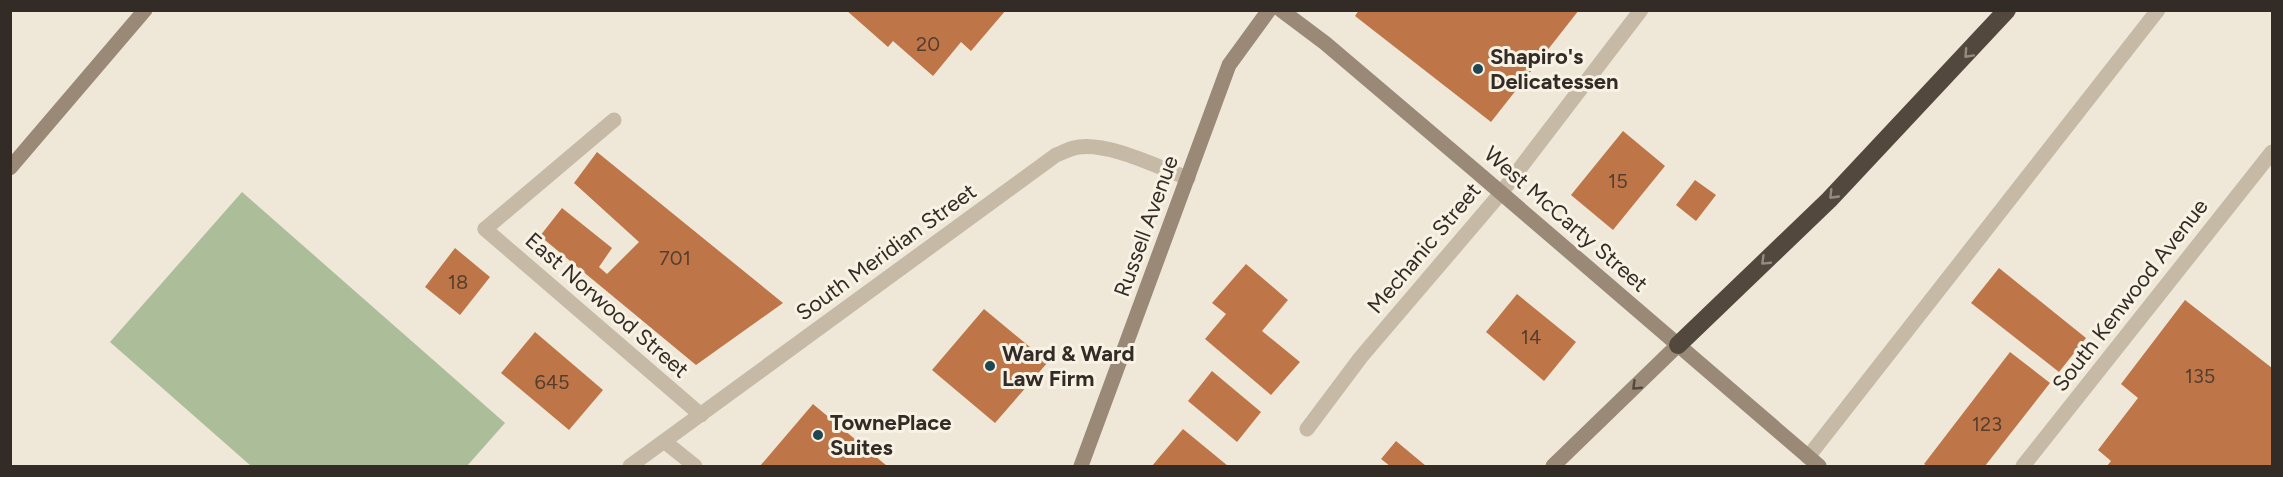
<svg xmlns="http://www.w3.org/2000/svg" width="2283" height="477" viewBox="0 0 2283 477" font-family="Figtree,sans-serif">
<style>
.green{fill:#acbd9a}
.building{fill:#be7648}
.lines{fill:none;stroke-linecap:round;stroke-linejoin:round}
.service{stroke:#c6b9a6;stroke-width:15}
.minor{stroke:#c6b9a6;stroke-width:15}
.secondary{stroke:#9a8977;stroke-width:15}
.motorway{stroke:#53483e;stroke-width:18}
.oneway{stroke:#958c80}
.oneway2{stroke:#52483e}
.poi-dot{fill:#1f4751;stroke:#f7f2e4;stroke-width:2}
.labels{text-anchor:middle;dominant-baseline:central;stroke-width:6;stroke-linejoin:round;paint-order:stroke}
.number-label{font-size:20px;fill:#563e2e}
.poi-label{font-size:22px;font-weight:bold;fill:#332c26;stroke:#f7f2e4;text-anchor:start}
.street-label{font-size:22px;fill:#332c26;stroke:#f7f2e4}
</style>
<rect width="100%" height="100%" fill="#efe8d9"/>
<!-- green -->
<path class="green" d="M242,192L505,423L467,466H251L110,342Z"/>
<!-- building -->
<g class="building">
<path d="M846,10H1006L971,51L961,42L933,76L893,41L888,47Z"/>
<path d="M1359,10H1579L1491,122L1355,16Z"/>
<path d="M1623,131L1665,166L1613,230L1571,195Z"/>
<path d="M597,152L783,303L696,365L540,236L562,208L612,248L599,267L607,274L639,242L574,183Z"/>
<path d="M1695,180L1716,195L1696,221L1676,205Z"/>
<path d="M455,248L490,277L460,315L425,287Z"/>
<path d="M1246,264L1288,300L1262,331L1300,362L1271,395L1205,339L1226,314L1212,303Z"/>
<path d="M1999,268L2086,338L2059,372L1971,303Z"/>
<path d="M1517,294L1576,342L1544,381L1486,332Z"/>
<path d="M2185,300L2272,368V466H2107L2111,461L2098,450L2138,398L2121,384Z"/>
<path d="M984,309L1048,362L995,423L932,370Z"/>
<path d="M535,332L603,390L569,430L501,373Z"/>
<path d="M2010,352L2050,383L1985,466H1927L1924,464Z"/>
<path d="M1212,371L1261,412L1237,442L1188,401Z"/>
<path d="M813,404L887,466H760Z"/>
<path d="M1183,429L1228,466H1152Z"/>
<path d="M1396,441L1426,466H1390L1381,459Z"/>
</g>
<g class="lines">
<!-- service -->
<g class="service">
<path d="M485,229L614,120"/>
<path d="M1307,429L1361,357L1501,193L1641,10"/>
<path d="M665,442L695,466"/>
<path d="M1808,457L2158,10"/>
</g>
<!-- minor -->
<g class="minor">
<path d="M485,229L701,415"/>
<path d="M630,466L1056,155C1064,152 1070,148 1079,147C1111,143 1157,167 1188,178"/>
<path d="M2023,466L2272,152"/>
</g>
<!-- secondary -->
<g class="secondary">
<path d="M1281,10L1325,43L1478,173L1819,466"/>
<path d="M10,168L145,10"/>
<path d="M1081,466L1229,65L1269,10"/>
<path d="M1553,466L1678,345"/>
</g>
<!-- motorway -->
<path class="motorway" d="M1678,345L1829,200L2007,10"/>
</g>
<!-- one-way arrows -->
<defs><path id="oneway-chevron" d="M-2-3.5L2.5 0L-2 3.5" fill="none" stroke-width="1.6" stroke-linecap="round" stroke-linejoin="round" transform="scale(1.5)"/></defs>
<g class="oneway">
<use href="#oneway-chevron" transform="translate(1968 54) rotate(133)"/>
<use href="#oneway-chevron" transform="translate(1833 195) rotate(134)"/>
<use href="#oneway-chevron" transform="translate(1765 261) rotate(136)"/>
</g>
<use class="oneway2" href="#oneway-chevron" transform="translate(1636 386) rotate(136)"/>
<!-- markers -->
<g class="poi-dot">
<circle cx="1478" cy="69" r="6"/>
<circle cx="990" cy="366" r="6"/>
<circle cx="818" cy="435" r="6"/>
</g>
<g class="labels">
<!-- number labels -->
<g class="number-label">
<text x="928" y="44">20</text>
<text x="1618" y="181">15</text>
<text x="675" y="258">701</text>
<text x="458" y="282">18</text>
<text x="1531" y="337">14</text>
<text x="2200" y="376">135</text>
<text x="552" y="382">645</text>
<text x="1987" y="424">123</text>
</g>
<!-- poi labels -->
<g class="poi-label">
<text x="1490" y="56">Shapiro's<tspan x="1490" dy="25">Delicatessen</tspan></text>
<text x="1002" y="353">Ward &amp; Ward<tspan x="1002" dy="25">Law Firm</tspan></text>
<text x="830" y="422">TownePlace<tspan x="830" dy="25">Suites</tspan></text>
</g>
<!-- street labels -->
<g class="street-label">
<text transform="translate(1566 219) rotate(41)">West McCarty Street</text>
<text transform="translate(1146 226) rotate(-70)">Russell Avenue</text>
<text transform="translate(1424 248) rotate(-50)">Mechanic Street</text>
<text transform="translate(886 252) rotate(-36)">South Meridian Street</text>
<text transform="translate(2130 295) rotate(-52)">South Kenwood Avenue</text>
<text transform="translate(607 305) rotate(41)">East Norwood Street</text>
</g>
</g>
<!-- border -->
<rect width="2283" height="477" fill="none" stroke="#332c26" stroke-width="24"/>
</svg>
